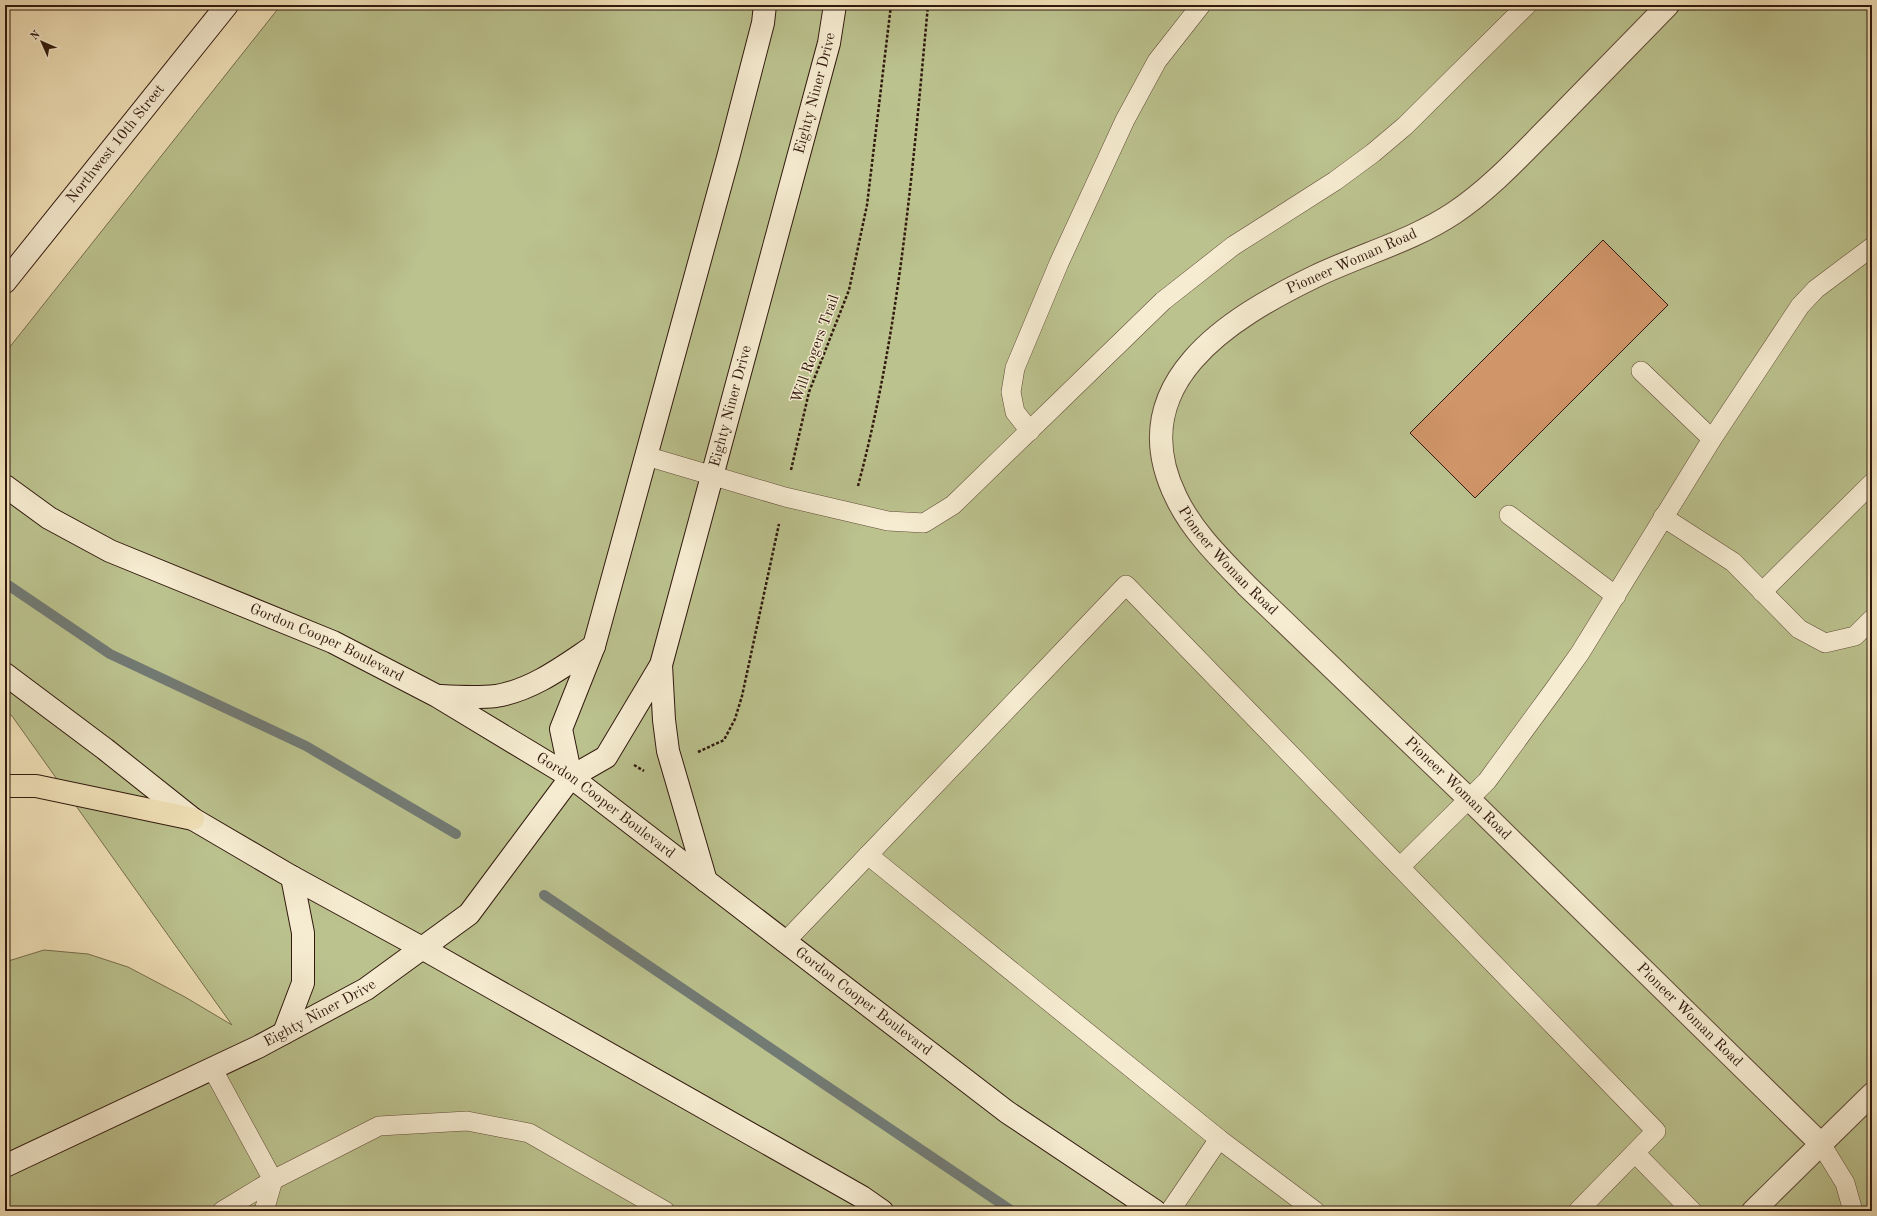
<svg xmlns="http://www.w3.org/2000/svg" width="1877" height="1216" viewBox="0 0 1877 1216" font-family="'Old Standard TT',serif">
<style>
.green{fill:#bbc28e;stroke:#766e4e}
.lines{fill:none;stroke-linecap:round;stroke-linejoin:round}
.stream{stroke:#727a74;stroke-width:10}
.building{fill:#d09569;stroke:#31190e}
.lane-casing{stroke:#614b38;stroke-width:20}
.street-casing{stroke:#614b38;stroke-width:24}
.secondary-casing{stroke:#31190e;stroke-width:24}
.highway-casing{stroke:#31190e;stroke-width:24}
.path{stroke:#31190e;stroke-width:2.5;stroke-dasharray:3 2;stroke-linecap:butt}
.lane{stroke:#f6ecd1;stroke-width:19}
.street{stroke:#f6ecd1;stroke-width:22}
.secondary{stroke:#f6ecd1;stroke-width:22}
.highway{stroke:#f1e1b8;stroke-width:22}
.labels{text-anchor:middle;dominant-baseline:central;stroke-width:3;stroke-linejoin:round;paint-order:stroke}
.street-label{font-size:15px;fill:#31190e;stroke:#f6ecd1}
</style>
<rect width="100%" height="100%" fill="#f1e1b8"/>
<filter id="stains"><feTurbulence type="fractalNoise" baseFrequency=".005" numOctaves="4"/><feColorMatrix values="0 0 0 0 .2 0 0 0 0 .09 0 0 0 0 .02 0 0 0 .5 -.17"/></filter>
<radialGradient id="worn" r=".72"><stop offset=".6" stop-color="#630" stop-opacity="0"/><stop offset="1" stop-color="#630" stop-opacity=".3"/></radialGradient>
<!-- green -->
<path class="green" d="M281,5H1872V1211H5V962L44,950L88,954L128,967L185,997L232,1025L12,716L5,711V353Z"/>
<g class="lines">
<!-- stream -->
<g class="stream">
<path d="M5,583L110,654L306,746L456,834"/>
<path d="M544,895L1012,1211"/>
</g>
</g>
<!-- building -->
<path class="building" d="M1603,240L1668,305L1475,498L1410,433Z"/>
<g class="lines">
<defs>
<g id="lane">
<path d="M1641,371L1712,439"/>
<path d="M1030,431L1015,412L1011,392L1015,368L1059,263L1125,120L1157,61L1201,5"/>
<path d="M646,456L785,497L888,521L924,523L953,505L1163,301L1233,246L1335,181L1373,153L1405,126L1527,5"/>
<path d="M1509,515L1616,596"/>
<path d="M1663,517L1733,562L1799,629L1825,643L1855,636L1872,619"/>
<path d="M1762,592L1872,483"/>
<path d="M868,855L1219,1139"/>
<path d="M1400,867L1487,781L1553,691L1580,653L1712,439L1800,306L1816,289L1872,247"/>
<path d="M785,942L1126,585L1656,1131L1578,1211"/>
<path d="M212,1068L273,1180L264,1211"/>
<path d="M1821,1144L1845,1183L1853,1211"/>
<path d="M1635,1153L1692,1211"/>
<path d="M222,1211L273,1180L379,1126L467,1121L529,1133L665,1211"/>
<path d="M1170,1211L1219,1139L1315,1211"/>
</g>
<g id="street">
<path id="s1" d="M1668,5C1629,45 1590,85 1550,126C1520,156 1490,189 1454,213C1412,241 1362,254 1316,276C1229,318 1121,384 1176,497C1192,531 1220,558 1246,585L1469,799L1821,1144"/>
<path d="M1753,1211L1872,1094"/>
</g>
<g id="secondary">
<path id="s2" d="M5,282L227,5"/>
<path id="s3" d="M5,486L49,518L110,551L333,642L437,696L571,777L1007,1112L1155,1211"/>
<path d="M661,665L664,720L668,751L706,881"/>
<path d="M5,674L105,749L193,819L292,877L422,948L862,1197L882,1211"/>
<path d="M440,696C459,697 477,698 496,696C533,690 564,666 594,646"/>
<path d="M571,777L561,729L594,646L729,154L763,23L765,5"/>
<path d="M284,1033L303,983V933L292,877"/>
<path id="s4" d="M5,1166L258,1047L366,989L469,914L571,777L606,757L661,665L829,43L835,5"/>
</g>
<path id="highway" d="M5,786H36L193,819"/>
</defs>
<!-- lane casing -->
<use href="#lane" class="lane-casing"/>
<!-- street casing -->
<use href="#street" class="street-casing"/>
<!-- secondary casing -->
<use href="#secondary" class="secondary-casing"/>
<!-- highway casing -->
<use href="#highway" class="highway-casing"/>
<!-- path -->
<g class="path">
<path d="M791,470L809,392L849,290L867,205L891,5"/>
<path d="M858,486C900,328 913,166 928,5"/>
<path d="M698,752L724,740L735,719L742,696L779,524"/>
<path d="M634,765L644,771"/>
</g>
<!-- lane -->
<use href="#lane" class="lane"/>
<!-- street -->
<use href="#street" class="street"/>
<!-- secondary -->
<use href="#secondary" class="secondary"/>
<!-- highway -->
<use href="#highway" class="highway"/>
</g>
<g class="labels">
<!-- street labels -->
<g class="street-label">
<text stroke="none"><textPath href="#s4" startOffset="1440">Eighty Niner Drive</textPath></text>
<text stroke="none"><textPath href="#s2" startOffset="177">Northwest 10th Street</textPath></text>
<text transform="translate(1352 262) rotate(-24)">Pioneer Woman Road</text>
<text transform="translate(816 349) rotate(-70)">Will Rogers Trail</text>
<text stroke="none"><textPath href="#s4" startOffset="1116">Eighty Niner Drive</textPath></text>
<text stroke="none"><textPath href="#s1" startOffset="831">Pioneer Woman Road</textPath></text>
<text stroke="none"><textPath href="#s3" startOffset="359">Gordon Cooper Boulevard</textPath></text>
<text stroke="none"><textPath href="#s1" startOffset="1155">Pioneer Woman Road</textPath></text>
<text stroke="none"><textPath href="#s3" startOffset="683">Gordon Cooper Boulevard</textPath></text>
<text stroke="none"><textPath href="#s3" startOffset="1007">Gordon Cooper Boulevard</textPath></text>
<text stroke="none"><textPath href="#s4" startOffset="350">Eighty Niner Drive</textPath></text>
<text stroke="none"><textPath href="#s1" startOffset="1479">Pioneer Woman Road</textPath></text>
</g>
</g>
<!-- margin -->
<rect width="1877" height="1216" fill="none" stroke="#f1e1b8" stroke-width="20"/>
<rect x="6" y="6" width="1865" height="1204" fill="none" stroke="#31190e" stroke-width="2"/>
<rect x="10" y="10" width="1857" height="1196" fill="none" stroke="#31190e"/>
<!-- north arrow -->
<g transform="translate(42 42) rotate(315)" stroke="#f6ecd1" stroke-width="3" paint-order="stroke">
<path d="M0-3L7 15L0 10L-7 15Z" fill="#31190e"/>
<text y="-6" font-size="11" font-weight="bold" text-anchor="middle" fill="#31190e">N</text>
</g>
<rect width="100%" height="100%" filter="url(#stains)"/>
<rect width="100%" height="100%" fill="url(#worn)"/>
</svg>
